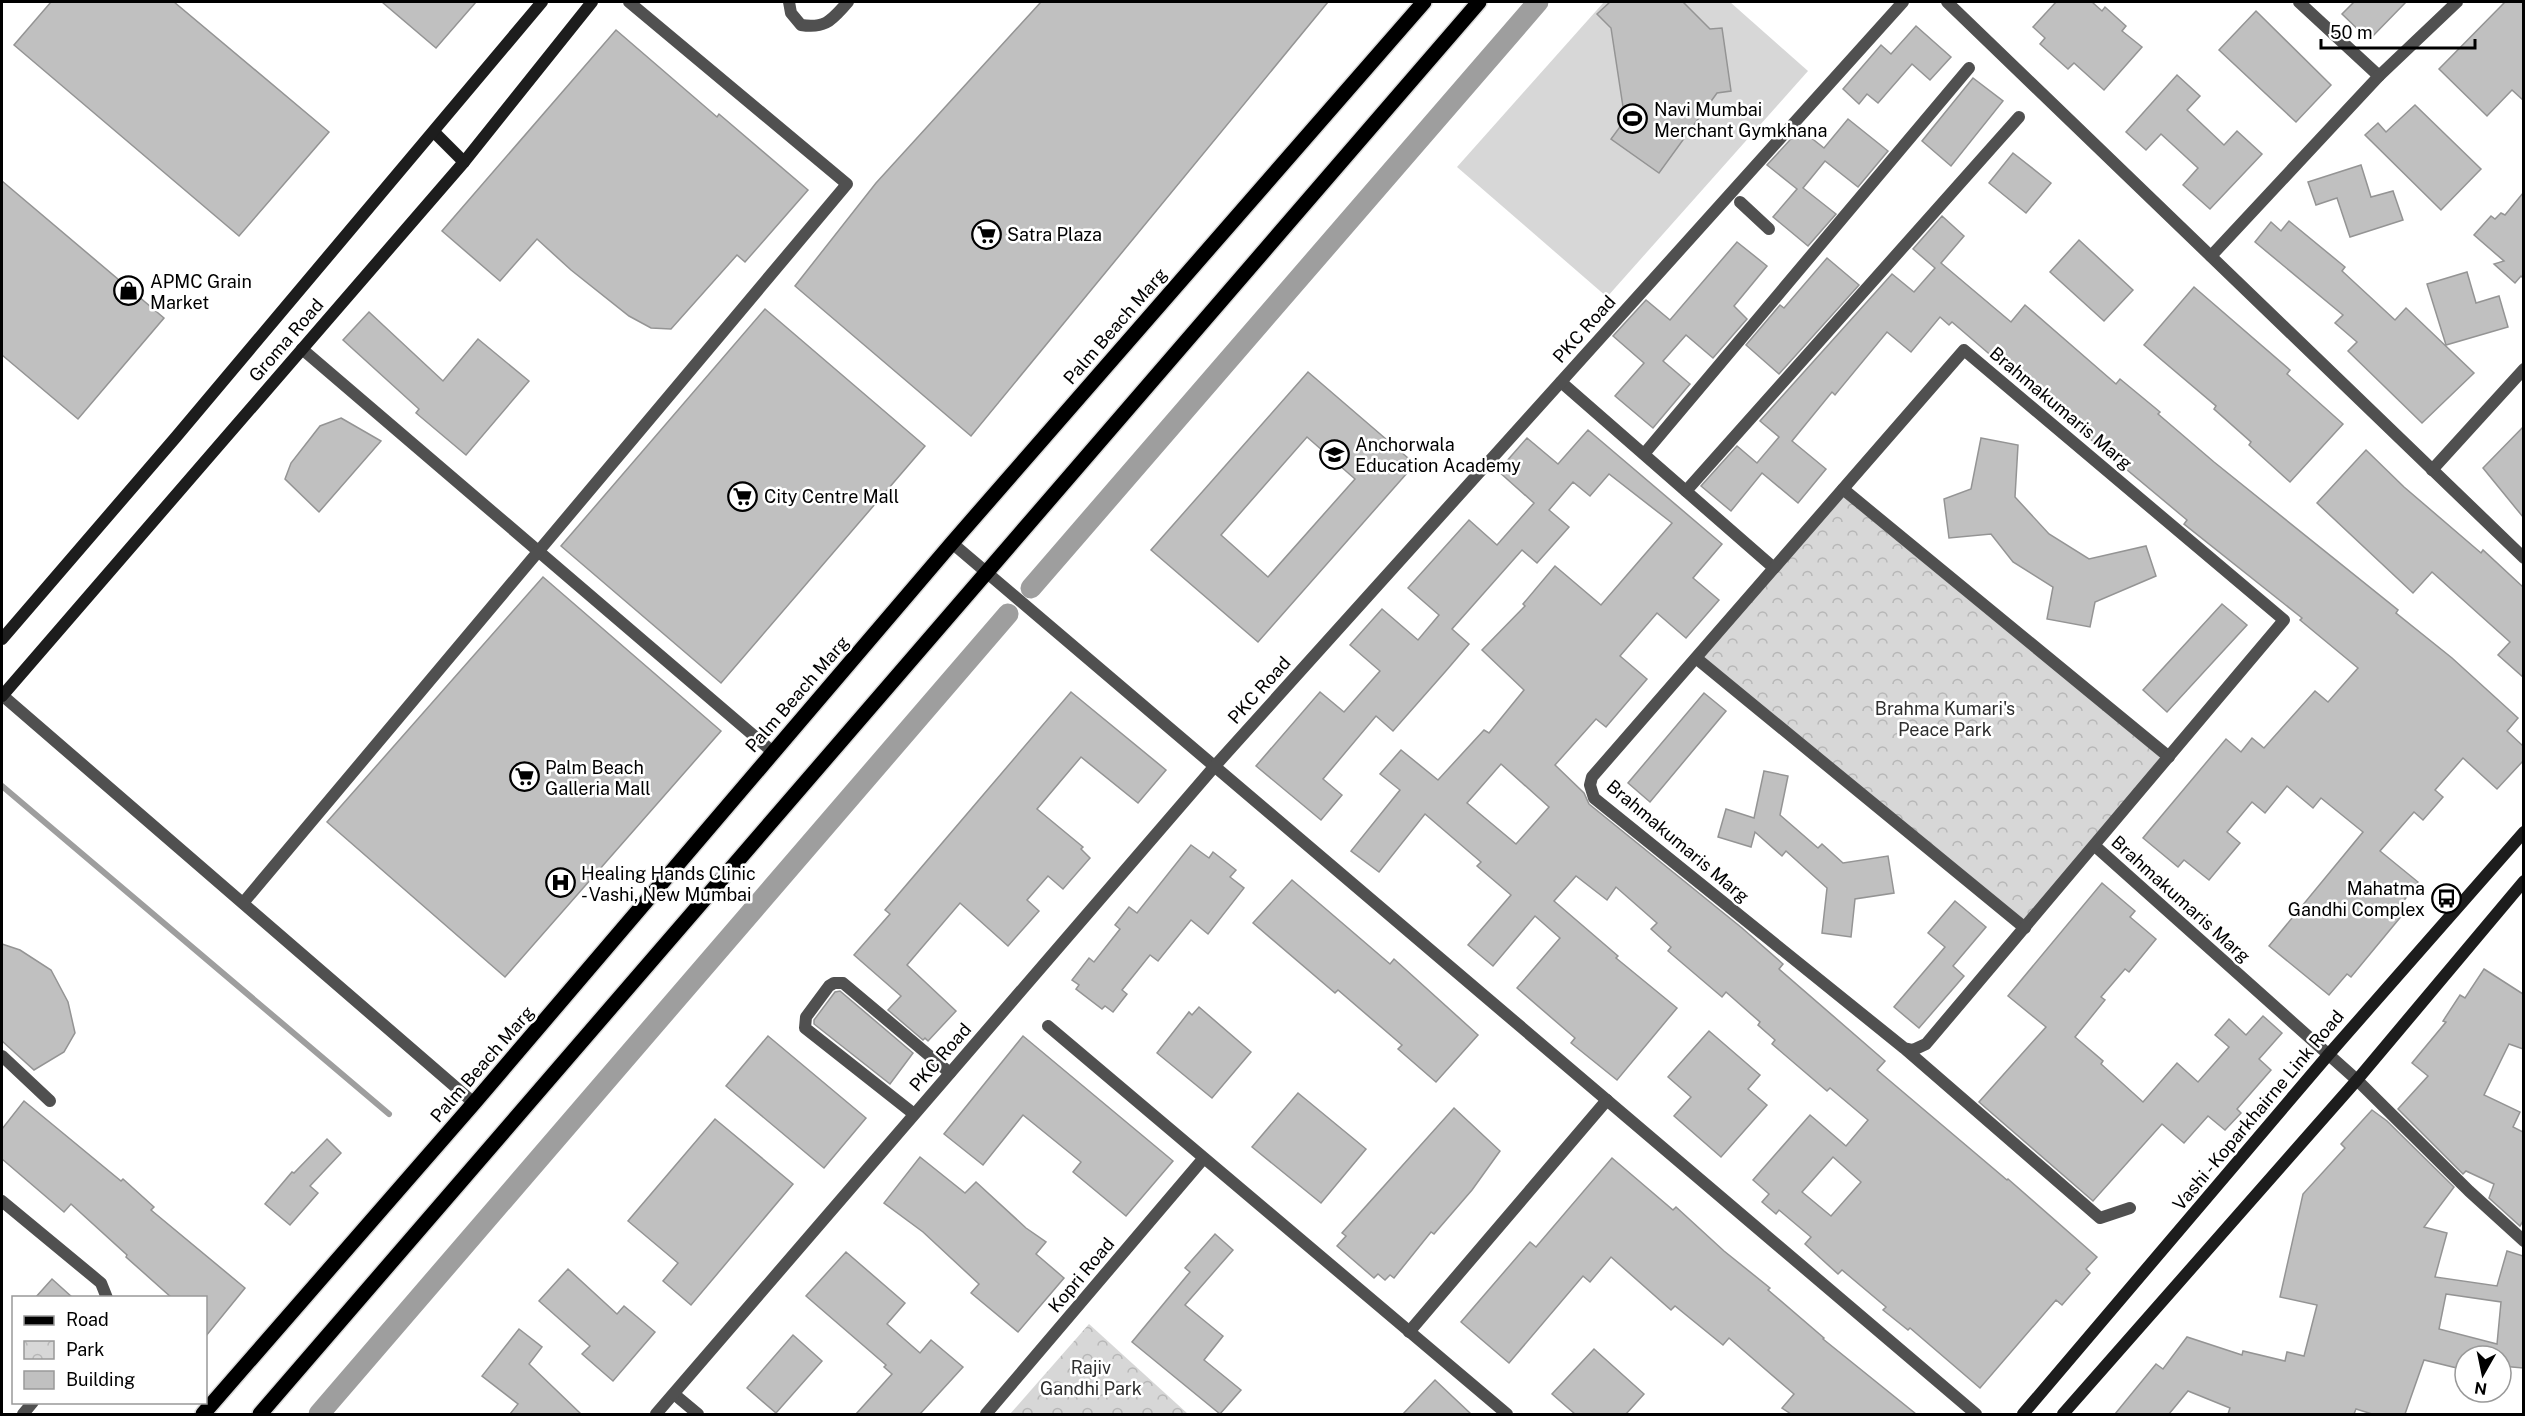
<svg xmlns="http://www.w3.org/2000/svg" width="2525" height="1416" viewBox="0 0 2525 1416" font-family="'Public Sans',sans-serif">
<style>
.park{fill:url(#park-crowns)}
.pitch{fill:#d7d7d7}
.lines{fill:none;stroke-linecap:round;stroke-linejoin:round}
.stream{stroke:#9e9e9e;stroke-width:6}
.canal{stroke:#9e9e9e;stroke-width:21}
.building{fill:#c0c0c0;stroke:#949494;stroke-width:1.5;fill-rule:evenodd}
.primary-casing{stroke:#dbdbdb;stroke-width:18}
.street{stroke:#505050;stroke-width:12}
.secondary{stroke:#1d1d1d;stroke-width:12}
.primary{stroke:#000;stroke-width:15}
.labels{text-anchor:middle;dominant-baseline:central;stroke-width:5;stroke-linejoin:round;paint-order:stroke}
.poi-label{font-size:18px;fill:#000;stroke:#fff;text-anchor:start}
.street-label{font-size:18px;fill:#000;stroke:#fff}
.park-label{font-size:18px;fill:#2e2e2e;stroke:#fff}
</style>
<defs>
<pattern id="park-crowns" width="20" height="18" patternUnits="userSpaceOnUse" patternTransform="scale(1.5)"><rect width="20" height="18" fill="#d7d7d7"/><path d="M2 6a3 3 0 1 1 6 0M12 15a3 3 0 1 1 6 0" fill="none" stroke="#b7b7b7"/></pattern>
</defs>
<rect width="100%" height="100%" fill="#fff"/>
<!-- park -->
<g class="park">
<path d="M1843,489L2169,757L2025,928L1696,658Z"/>
<path d="M1089,1324L1188,1414H1010Z"/>
</g>
<!-- pitch -->
<path class="pitch" d="M1604,2H1730L1808,71L1607,297L1457,167Z"/>
<g class="lines">
<!-- stream -->
<path class="stream" d="M2,786L389,1114"/>
<!-- canal -->
<g class="canal">
<path d="M1031,588L1538,2"/>
<path d="M319,1414L1008,614"/>
</g>
</g>
<!-- building -->
<g class="building">
<path d="M51,2H174L329,132L239,236L14,45Z"/>
<path d="M382,2H476L436,48Z"/>
<path d="M1041,2H1328L971,436L795,286L876,183Z"/>
<path d="M1610,2H1683L1710,29L1722,28L1731,91L1717,93L1659,173L1611,139L1625,120L1611,28L1597,14Z"/>
<path d="M2056,2H2092L2102,11L2105,7L2126,26L2122,31L2142,47L2104,90L2074,63L2068,69L2040,44L2045,38L2033,27Z"/>
<path d="M2354,2H2406L2369,40L2342,14Z"/>
<path d="M2505,2H2523V100L2512,90L2487,116L2439,69Z"/>
<path d="M2256,11L2331,85L2296,122L2219,50Z"/>
<path d="M1916,26L1951,57L1930,80L1912,64L1878,103L1867,94L1859,104L1843,89L1881,45L1891,54Z"/>
<path d="M616,30L717,117L719,114L808,190L745,262L737,255L671,329L651,328L629,316L571,270L537,239L500,281L442,231Z"/>
<path d="M2177,75L2200,96L2187,110L2224,145L2237,131L2262,154L2210,209L2183,185L2198,168L2161,134L2146,150L2126,132Z"/>
<path d="M1973,78L2003,101L1951,166L1922,141Z"/>
<path d="M2415,105L2481,169L2441,210L2365,135L2378,123L2386,132Z"/>
<path d="M1848,119L1888,151L1858,187L1825,161L1803,188L1836,214L1808,246L1773,217L1797,189L1767,165L1800,129L1824,148Z"/>
<path d="M2013,153L2051,183L2026,213L1989,183Z"/>
<path d="M2361,165L2371,197L2393,191L2403,220L2350,237L2337,198L2316,205L2308,182Z"/>
<path d="M2,181L164,318L78,419L2,355Z"/>
<path d="M2523,193V278L2521,276L2515,283L2494,264L2504,261L2474,235L2491,216L2495,219L2501,213L2505,215Z"/>
<path d="M1942,216L1964,236L1941,263L2011,322L2025,305L2116,384L2120,379L2160,412L2158,414L2214,462L2398,610L2396,613L2452,658L2518,718L2507,731L2523,746V761L2497,789L2463,758L2435,790L2443,797L2423,820L2414,812L2380,851L2418,882L2402,903L2408,908L2351,977L2347,974L2329,995L2269,946L2363,832L2321,798L2313,808L2287,786L2265,813L2252,802L2227,832L2240,843L2209,880L2184,860L2178,867L2143,838L2226,739L2241,752L2252,738L2264,748L2315,691L2328,702L2358,668L2300,620L2302,618L2184,524L2187,520L2035,393L2039,388L1998,353L1994,358L1952,322L1949,325L1940,317L1911,352L1887,332L1835,395L1832,392L1792,441L1826,469L1798,503L1762,473L1731,511L1701,486L1737,446L1757,463L1779,437L1760,421L1892,274L1914,292L1935,268L1913,249Z"/>
<path d="M2289,221L2345,267L2342,271L2395,320L2406,308L2474,373L2422,423L2348,351L2357,342L2335,323L2343,315L2255,242L2271,222L2281,231Z"/>
<path d="M2079,240L2133,290L2104,321L2050,272Z"/>
<path d="M1737,242L1767,266L1734,306L1747,319L1713,358L1686,335L1663,361L1690,384L1653,428L1615,396L1644,363L1613,336L1646,300L1670,320Z"/>
<path d="M1827,258L1859,285L1779,374L1746,345L1780,305L1784,308Z"/>
<path d="M2467,272L2476,303L2499,296L2508,327L2446,345L2427,284Z"/>
<path d="M2194,287L2290,370L2287,374L2343,424L2290,482L2249,445L2251,442L2214,409L2216,406L2144,345Z"/>
<path d="M765,309L925,446L721,683L561,546Z"/>
<path d="M369,312L443,381L478,339L529,381L466,455L416,413L419,409L343,340Z"/>
<path d="M1308,372L1415,464L1258,642L1151,550ZM1307,437L1355,479L1268,577L1221,535Z"/>
<path d="M341,418L381,441L319,512L285,479L291,463L320,426Z"/>
<path d="M2523,427V517L2483,468Z"/>
<path d="M1588,430L1722,544L1693,578L1719,600L1686,638L1657,613L1620,656L1647,679L1606,727L1596,719L1555,765L1584,793L1589,804L1742,928L1783,964L1779,969L1885,1061L1877,1070L2007,1180L2008,1179L2097,1257L2086,1269L2090,1273L2062,1305L2056,1300L1980,1388L1910,1328L1908,1330L1883,1310L1886,1307L1842,1270L1838,1274L1805,1244L1811,1237L1779,1210L1776,1214L1762,1202L1769,1194L1753,1180L1810,1115L1846,1146L1868,1120L1830,1088L1827,1091L1772,1044L1775,1040L1758,1025L1760,1022L1726,992L1722,997L1668,951L1671,947L1651,929L1657,923L1616,887L1607,900L1576,876L1554,901L1618,956L1616,958L1677,1008L1617,1080L1571,1043L1575,1038L1517,988L1560,938L1535,916L1493,966L1468,945L1511,895L1477,866L1481,862L1425,814L1379,872L1351,851L1400,790L1380,774L1401,750L1438,780L1484,730L1489,733L1524,690L1482,650L1525,606L1523,604L1555,566L1601,605L1672,523L1609,474L1590,496L1573,482L1549,510L1569,527L1537,563L1522,550L1452,629L1469,644L1445,672L1393,731L1376,716L1323,779L1342,795L1321,820L1256,766L1320,692L1344,712L1380,671L1350,645L1382,609L1418,640L1439,615L1408,588L1469,520L1497,545L1534,503L1498,471L1527,438L1558,464ZM1501,764L1549,807L1516,844L1467,803ZM1833,1157L1861,1182L1831,1216L1802,1192Z"/>
<path d="M1981,438L2018,445L2015,497L2049,534L2089,559L2146,546L2156,576L2095,602L2090,627L2047,619L2053,587L2013,562L1991,534L1949,538L1944,499L1971,489Z"/>
<path d="M2366,450L2404,487L2481,553L2483,550L2523,587V677L2498,655L2510,642L2432,572L2413,593L2317,503Z"/>
<path d="M543,577L721,731L505,977L327,822Z"/>
<path d="M2222,604L2247,625L2167,712L2143,690Z"/>
<path d="M1071,692L1166,770L1138,803L1081,757L1037,809L1083,847L1081,849L1090,858L1063,889L1048,876L1027,900L1039,911L1008,946L960,903L907,965L956,1011L928,1041L925,1038L923,1040L888,1010L901,996L854,955L890,914L885,910Z"/>
<path d="M1704,693L1726,711L1650,802L1628,783Z"/>
<path d="M1764,771L1788,776L1780,815L1818,848L1822,844L1843,863L1888,856L1894,893L1855,899L1851,937L1822,933L1827,888L1786,851L1782,856L1755,832L1751,847L1718,837L1726,809L1754,818Z"/>
<path d="M1191,845L1209,858L1213,852L1236,870L1230,877L1244,888L1208,934L1191,920L1158,961L1150,955L1122,990L1127,994L1113,1012L1105,1006L1102,1009L1076,989L1079,985L1072,980L1089,958L1094,962L1120,929L1115,925L1129,907L1137,913Z"/>
<path d="M1292,880L1390,964L1394,959L1478,1035L1436,1082L1398,1049L1402,1045L1338,990L1335,993L1253,923Z"/>
<path d="M2102,883L2135,911L2130,917L2156,939L2129,972L2125,969L2101,997L2105,1000L2075,1037L2103,1061L2101,1064L2143,1102L2177,1063L2198,1082L2229,1047L2215,1035L2229,1019L2246,1035L2263,1016L2282,1033L2259,1059L2271,1070L2237,1109L2241,1113L2225,1130L2208,1116L2184,1143L2162,1124L2093,1201L1979,1102L2046,1027L2008,996Z"/>
<path d="M1955,901L1986,927L1953,966L1964,976L1919,1028L1894,1007L1945,947L1928,933Z"/>
<path d="M2,944L20,950L51,970L68,1002L75,1033L64,1052L34,1070L2,1041Z"/>
<path d="M2484,969L2523,994V1049L2509,1044L2484,1095L2520,1112L2513,1127L2523,1132V1221L2520,1226L2489,1198L2494,1184L2466,1171L2463,1174L2398,1109L2428,1076L2412,1063L2446,1022L2443,1021L2460,995L2465,998Z"/>
<path d="M840,991L913,1053L890,1084L814,1024V1020L835,992Z"/>
<path d="M1199,1007L1251,1052L1212,1098L1157,1053L1189,1012L1192,1015Z"/>
<path d="M1709,1031L1760,1075L1748,1089L1767,1105L1721,1157L1674,1116L1691,1097L1668,1077Z"/>
<path d="M768,1036L866,1118L824,1168L726,1086Z"/>
<path d="M1023,1036L1173,1161L1126,1216L1073,1172L1081,1162L1023,1115L983,1165L944,1134Z"/>
<path d="M1298,1093L1366,1149L1321,1203L1252,1147Z"/>
<path d="M24,1101L121,1181L123,1179L154,1207L151,1210L245,1288L206,1336V1298H172L126,1257L127,1255L71,1204L64,1212L2,1159V1129Z"/>
<path d="M1454,1108L1500,1151L1472,1190L1434,1234L1431,1232L1394,1278L1390,1275L1385,1280L1378,1274L1374,1278L1337,1246L1346,1236L1342,1233Z"/>
<path d="M2372,1110L2387,1121L2454,1187L2424,1227L2447,1233L2435,1277L2497,1286L2507,1251L2523,1256V1368L2501,1366V1356H2465V1370L2424,1360L2405,1414H2372L2356,1409L2354,1414H2228L2230,1408L2188,1391L2169,1414H2115L2156,1364L2163,1369L2187,1337L2242,1355L2243,1351L2285,1361L2287,1352L2304,1356L2317,1305L2280,1297L2303,1194L2345,1148L2341,1144ZM2446,1294L2501,1302L2497,1344L2439,1329Z"/>
<path d="M715,1119L793,1184L691,1305L663,1281L678,1263L628,1221Z"/>
<path d="M327,1139L341,1153L310,1186L318,1193L290,1225L265,1204L292,1172L294,1173Z"/>
<path d="M920,1157L965,1193L976,1182L1026,1228L1046,1242L1036,1254L1064,1278L1018,1332L971,1293L979,1284L923,1232L884,1203Z"/>
<path d="M1612,1158L1673,1210L1676,1207L1724,1251L1770,1288L1768,1290L1824,1338L1823,1339L1916,1414H1791L1782,1408L1794,1394L1729,1338L1723,1345L1675,1306L1671,1310L1611,1257L1590,1282L1583,1276L1509,1363L1461,1322L1530,1242L1536,1247Z"/>
<path d="M1215,1234L1233,1250L1185,1305L1223,1336L1204,1360L1241,1390L1220,1414L1132,1342L1190,1272L1185,1268Z"/>
<path d="M846,1252L905,1303L887,1324L920,1353L931,1340L963,1367L920,1414H856L892,1374L884,1367L886,1365L806,1296Z"/>
<path d="M568,1269L617,1314L624,1306L655,1332L613,1381L582,1354L590,1346L539,1301Z"/>
<path d="M52,1279L73,1298H35Z"/>
<path d="M519,1329L542,1347L529,1364L581,1414H510L518,1404L482,1376Z"/>
<path d="M793,1335L822,1361L776,1413L747,1388Z"/>
<path d="M1594,1349L1644,1394L1626,1414H1575L1552,1394Z"/>
<path d="M1435,1380L1471,1414H1403Z"/>
</g>
<g class="lines">
<defs>
<g id="primary">
<path d="M203,1414L474,1103L952,543L1424,2"/>
<path d="M260,1414L1479,2"/>
</g>
</defs>
<!-- primary casing -->
<use href="#primary" class="primary-casing"/>
<!-- street -->
<g class="street">
<path d="M789,2L791,13L801,25C827,29 832,19 848,2"/>
<path d="M1947,2L2524,558"/>
<path d="M2299,2L2379,76"/>
<path d="M1740,202L1769,229"/>
<path d="M2211,256L2379,76L2457,2"/>
<path d="M302,349L773,752"/>
<path d="M1561,382L1774,568"/>
<path d="M1644,454L1969,68"/>
<path d="M2432,470L2524,369"/>
<path d="M1843,489L2169,757"/>
<path d="M1686,491L2019,117"/>
<path d="M952,543L1976,1414"/>
<path d="M1696,658L2025,928"/>
<path d="M2,695L474,1103"/>
<path d="M2095,846L2357,1080L2469,1191L2524,1241"/>
<path d="M243,903L847,184L629,2"/>
<path d="M1048,1026L1507,1414"/>
<path d="M1904,1048L1913,1050L1926,1044L2284,620L1964,350L1592,777L1590,785L1594,798L1904,1048L2100,1218L2130,1208"/>
<path d="M2,1056L50,1101"/>
<path d="M914,1114L805,1028L806,1017L829,986L834,983H843L950,1073"/>
<path d="M2,1201L101,1283L107,1298"/>
<path d="M1409,1332L1607,1100"/>
<path d="M674,1394L698,1414"/>
<path d="M23,1414L33,1402"/>
<path d="M656,1414L1214,767L1903,2"/>
<path d="M986,1414L1203,1159"/>
</g>
<!-- secondary -->
<g class="secondary">
<path d="M434,132L464,162"/>
<path d="M2,639L176,437L542,2"/>
<path d="M2,696L464,162L592,2"/>
<path d="M2023,1414L2329,1054L2524,832"/>
<path d="M2063,1414L2357,1080L2524,881"/>
</g>
<!-- primary -->
<use href="#primary" class="primary"/>
</g>
<!-- icons -->
<defs>
<symbol id="stadium-ring" viewBox="-11 -11 22 22"><circle r="9.5" fill="#fff" stroke="#000" stroke-width="1.5"/><path d="M0-5a6.5 5 0 1 0 0 10a6.5 5 0 1 0 0-10ZM-3.5-1.8h7v3.6h-7Z" fill="#000"/></symbol>
<symbol id="supermarket-ring" viewBox="-11 -11 22 22"><circle r="9.5" fill="#fff" stroke="#000" stroke-width="1.5"/><path d="M-6-5.5h2.5l.6 2H6L4.5 2H-2.5L-4.4-4H-6ZM-1.5 3.2a1.3 1.3 0 1 0 .1 0ZM3 3.2a1.3 1.3 0 1 0 .1 0Z" fill="#000"/></symbol>
<symbol id="shop-ring" viewBox="-11 -11 22 22"><circle r="9.5" fill="#fff" stroke="#000" stroke-width="1.5"/><path d="M-5-2.5h2.3a2.7 3.5 0 0 1 5.4 0H5L5.5 6h-11ZM-1.5-2.5h3a1.5 2.3 0 0 0-3 0Z" fill="#000"/></symbol>
<symbol id="school-ring" viewBox="-11 -11 22 22"><circle r="9.5" fill="#fff" stroke="#000" stroke-width="1.5"/><path d="M0-5L7-2L0 1L-7-2ZM-4 1L0 2.5L4 1V4Q0 6-4 4Z" fill="#000"/></symbol>
<symbol id="hospital-ring" viewBox="-11 -11 22 22"><circle r="9.5" fill="#fff" stroke="#000" stroke-width="1.5"/><path d="M-5-5h3v3.5h4V-5h3V5h-3V1.5h-4V5h-3Z" fill="#000"/></symbol>
<symbol id="bus-ring" viewBox="-11 -11 22 22"><circle r="9.5" fill="#fff" stroke="#000" stroke-width="1.5"/><path d="M-5-6H5V4H4V6H2V4H-2V6H-4V4H-5ZM-3.5-4V0h7V-4ZM-3.5 1.2v1.5H-2V1.2ZM2 1.2v1.5H3.5V1.2Z" fill="#000"/></symbol>
</defs>
<g fill-rule="evenodd">
<use href="#stadium-ring" x="1616" y="102" width="33" height="33"/>
<use href="#supermarket-ring" x="970" y="218" width="33" height="33"/>
<use href="#shop-ring" x="112" y="274" width="33" height="33"/>
<use href="#school-ring" x="1318" y="438" width="33" height="33"/>
<use href="#supermarket-ring" x="726" y="480" width="33" height="33"/>
<use href="#supermarket-ring" x="508" y="760" width="33" height="33"/>
<use href="#hospital-ring" x="544" y="866" width="33" height="33"/>
<use href="#bus-ring" x="2430" y="882" width="33" height="33"/>
</g>
<g class="labels">
<!-- poi labels -->
<g class="poi-label">
<text x="1654" y="109">Navi Mumbai<tspan x="1654" dy="21">Merchant Gymkhana</tspan></text>
<text x="1007" y="234">Satra Plaza</text>
<text x="150" y="281">APMC Grain<tspan x="150" dy="21">Market</tspan></text>
<text x="1355" y="444">Anchorwala<tspan x="1355" dy="21">Education Academy</tspan></text>
<text x="764" y="496">City Centre Mall</text>
<text x="545" y="767">Palm Beach<tspan x="545" dy="21">Galleria Mall</tspan></text>
<text x="581" y="873">Healing Hands Clinic<tspan x="581" dy="21">- Vashi, New Mumbai</tspan></text>
<text x="2425" y="888" text-anchor="end">Mahatma<tspan x="2425" dy="21">Gandhi Complex</tspan></text>
</g>
<!-- street labels -->
<g class="street-label">
<text transform="translate(1115 326) rotate(-49)">Palm Beach Marg</text>
<text transform="translate(1584 329) rotate(-48)">PKC Road</text>
<text transform="translate(286 340) rotate(-49)">Groma Road</text>
<text transform="translate(2061 408) rotate(40)">Brahmakumaris Marg</text>
<text transform="translate(1259 690) rotate(-48)">PKC Road</text>
<text transform="translate(797 694) rotate(-49)">Palm Beach Marg</text>
<text transform="translate(1678 841) rotate(40)">Brahmakumaris Marg</text>
<text transform="translate(2181 899) rotate(42)">Brahmakumaris Marg</text>
<text transform="translate(940 1057) rotate(-49)">PKC Road</text>
<text transform="translate(482 1064) rotate(-49)">Palm Beach Marg</text>
<text transform="translate(2258 1110) rotate(-50)">Vashi - Koparkhairne Link Road</text>
<text transform="translate(1081 1275) rotate(-50)">Kopri Road</text>
</g>
<!-- park labels -->
<g class="park-label">
<text x="1945" y="708">Brahma Kumari's<tspan x="1945" dy="21">Peace Park</tspan></text>
<text x="1091" y="1367">Rajiv<tspan x="1091" dy="21">Gandhi Park</tspan></text>
</g>
</g>
<!-- border -->
<rect width="2525" height="1416" fill="none" stroke="#000000" stroke-width="6"/>
<!-- legend -->
<rect x="12" y="1296" width="195" height="108" fill="#ffffff" stroke="#999999" stroke-width="1.5"/>
<rect x="24" y="1316" width="30" height="9" fill="#000000" stroke="#999999" stroke-width="1.5"/>
<text x="66" y="1326" font-size="18" fill="#000000">Road</text>
<rect x="24" y="1341" width="30" height="18" fill="url(#park-crowns)" stroke="#999999" stroke-width="1.5"/>
<text x="66" y="1356" font-size="18" fill="#000000">Park</text>
<rect x="24" y="1371" width="30" height="18" fill="#c0c0c0" stroke="#999999" stroke-width="1.5"/>
<text x="66" y="1386" font-size="18" fill="#000000">Building</text>
<!-- north arrow -->
<g transform="translate(2483 1374) rotate(189)"><circle r="28" fill="#ffffff" stroke="#999999" stroke-width="1.5"/>
<path d="M0-4.5L10 22L0 15L-10 22Z" fill="#000000"/>
<text y="-9" font-size="16" font-weight="bold" text-anchor="middle" fill="#000000">N</text>
</g>
<!-- scale -->
<path d="M2321 39v9h154v-9" fill="none" stroke="#000000" stroke-width="3"/>
<text x="2330" y="39" font-size="18" fill="#000000" stroke="#ffffff" stroke-width="4.5" paint-order="stroke">50 m</text>
</svg>
